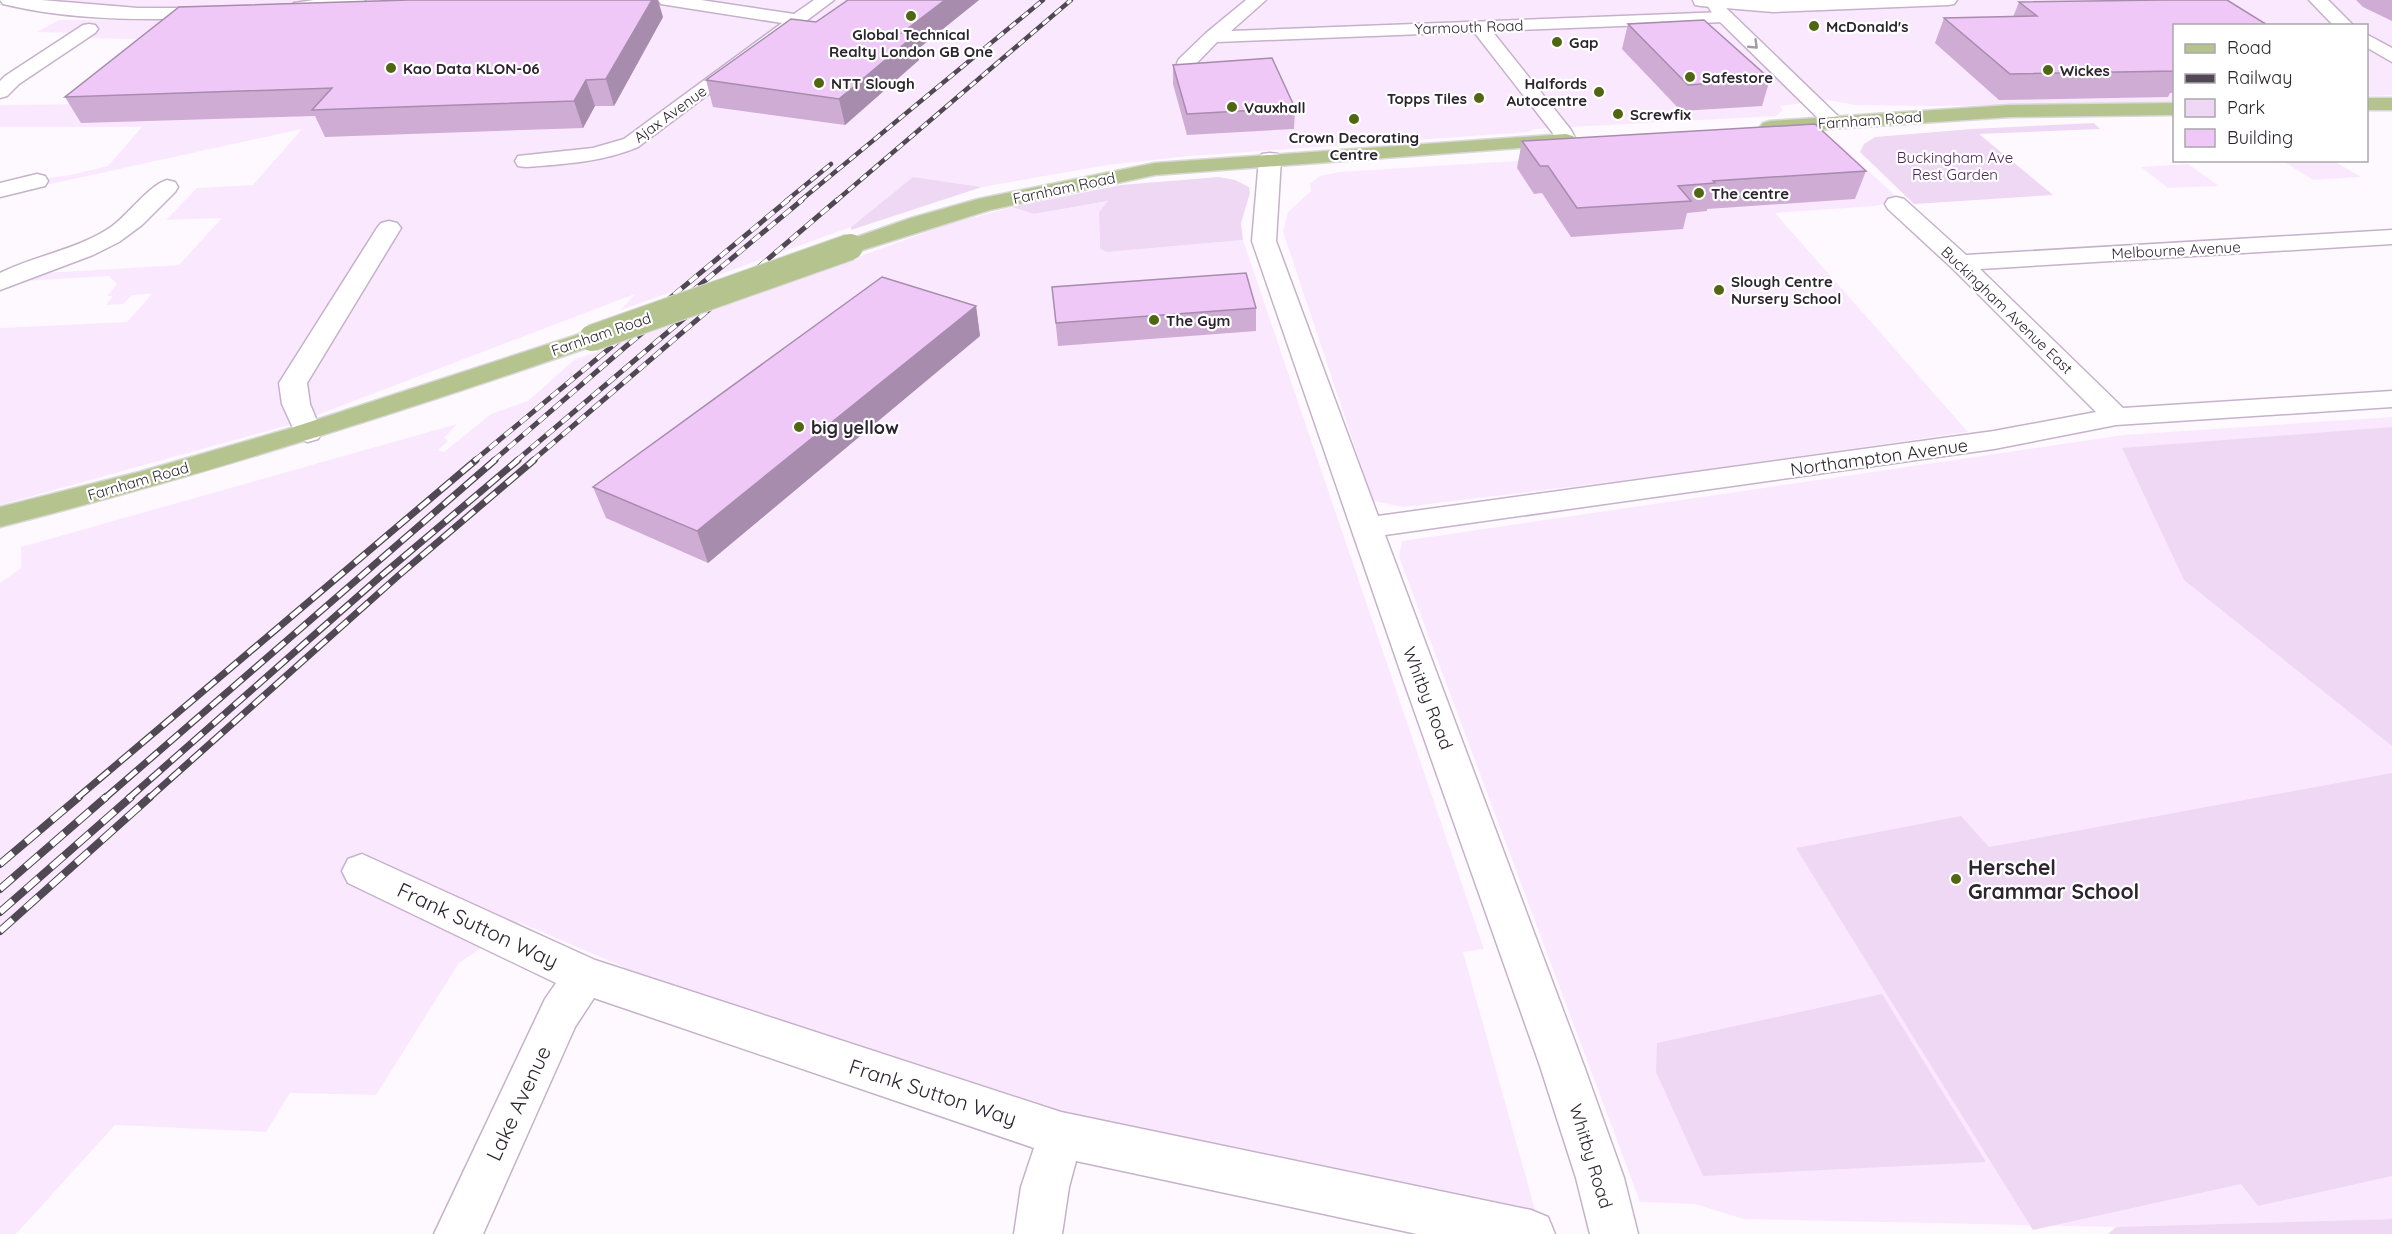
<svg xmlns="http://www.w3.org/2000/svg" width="2392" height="1234" viewBox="0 0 2392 1234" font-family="Quicksand,sans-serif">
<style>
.built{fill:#fae9fe}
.green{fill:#efd8f4}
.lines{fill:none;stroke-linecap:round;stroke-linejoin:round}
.street-casing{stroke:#c6b1cb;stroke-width:3}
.secondary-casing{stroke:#c6b1cb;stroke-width:3}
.primary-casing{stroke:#d9d8d9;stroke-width:3}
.street{fill:#fff;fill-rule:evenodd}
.secondary{fill:#fff;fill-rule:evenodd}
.primary{fill:#b5c48e;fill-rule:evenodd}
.rail-far3-casing{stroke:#504852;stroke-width:4.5}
.rail-far2-casing{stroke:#504852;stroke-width:5}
.rail-far1-casing{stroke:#504852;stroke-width:7}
.rail-casing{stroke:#504852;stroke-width:8}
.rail-far3{stroke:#fff;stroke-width:3;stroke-dasharray:8;stroke-linecap:butt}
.rail-far2{stroke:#fff;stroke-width:4;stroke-dasharray:10;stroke-linecap:butt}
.rail-far1{stroke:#fff;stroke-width:4.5;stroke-dasharray:14;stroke-linecap:butt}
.rail{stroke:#fff;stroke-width:6;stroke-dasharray:17;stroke-linecap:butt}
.primary-bridge-casing{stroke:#d9d8d9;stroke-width:28;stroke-linecap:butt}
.primary-bridge{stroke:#b5c48e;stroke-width:26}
.wall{fill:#ceacd4}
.shaded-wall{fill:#a78cad}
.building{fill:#efc8f7;stroke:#a78cad;stroke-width:1.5}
.oneway{stroke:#a09ca1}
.poi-dot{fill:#516613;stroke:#fff;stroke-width:2}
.labels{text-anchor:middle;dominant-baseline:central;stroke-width:4.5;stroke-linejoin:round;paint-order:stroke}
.far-poi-label{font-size:15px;font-weight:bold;fill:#2c242e;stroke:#fff;text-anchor:start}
.far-street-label{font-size:15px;fill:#2c242e;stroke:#fff}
.far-park-label{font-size:15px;fill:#4f2259;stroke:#fff}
.poi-label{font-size:18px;font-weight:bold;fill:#2c242e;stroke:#fff;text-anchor:start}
.street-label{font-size:18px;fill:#2c242e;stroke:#fff}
.near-poi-label{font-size:21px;font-weight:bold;fill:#2c242e;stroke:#fff;text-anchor:start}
.near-street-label{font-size:21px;fill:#2c242e;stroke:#fff}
</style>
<rect width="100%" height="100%" fill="#fef9ff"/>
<!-- built -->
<g class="built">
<path d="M51,0H2392V95L2367,96L2366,26H2174V103L1935,106L1855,105L1828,100L1780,106L1783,110L1776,116L1535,129L1528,132L1190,156L1108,165L982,187L913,177L851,227L621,310L635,294L296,423L0,505V328L127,322L152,294L132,295L123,304L106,305L113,296H107L117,284L109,276L24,281L45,273L179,265L222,218L166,220L197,188L253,185L302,129L37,187L40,179L70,175L108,166L142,127H0V105L90,104L164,40L88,38L68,53L51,51L74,33L37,32L59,20H189L185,7L97,5Z"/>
<path d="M1831,141L1837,142L1900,200L1875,206L1775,213L1968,432L1667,475L1404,507L1373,501L1283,232L1288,212L1311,191L1310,184L1320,176L1339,172Z"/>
<path d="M2283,161H2334L2361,177L2313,180Z"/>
<path d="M2188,164L2219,186L2168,188L2141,167Z"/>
<path d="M1109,201L1099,212L1100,249L1107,252L1243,240L1484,949L1463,952L1539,1224L1051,1113L688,995L519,922L459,963L376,1095L290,1093L266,1132L115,1125L16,1234H0V583L21,568V547L457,424L444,438L448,441L438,450L444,452L491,414L528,401L574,360L946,225L1012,207L1034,214Z"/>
<path d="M2392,417V1219L2116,1227L1744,1219L1695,1204L1640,1202L1399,557L1402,541L2124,435Z"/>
</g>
<!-- green -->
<g class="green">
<path d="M2094,123L2100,129L1979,134L2053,195L1914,204L1860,152L1864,144L1875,137L1972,129Z"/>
<path d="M913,177L982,187L851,230V227Z"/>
<path d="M1219,177L1235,180L1249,187L1250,193L1241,223L1243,240L1107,252L1100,249L1099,212L1108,201L1034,214L1012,207L1121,185Z"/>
<path d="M2392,427V746L2184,580L2122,448Z"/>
<path d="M2392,773V1176L2258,1206L2241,1184L2033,1230L1796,848L1961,816L1989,847Z"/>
<path d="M1882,994L1986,1162L1703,1176L1656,1072L1657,1043Z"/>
<path d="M2392,1219V1234H2108L2116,1227Z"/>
</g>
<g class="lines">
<defs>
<g id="street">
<path d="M0,0H41L138,8H216L222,9L225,13L222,17L216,18C146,20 72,21 3,4Z"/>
<path d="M314,0H365L362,4L356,5L300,12L294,11L291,7L294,3Z"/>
<path d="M658,0H701L794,14L814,0H834L638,147C602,162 565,164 526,167L518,166L515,161L518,156L593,148L624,139L782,23L667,5L661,4Z"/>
<path d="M1246,0H1266L1231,31L1725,12L1731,13L1734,17L1731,21L1725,22L1492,31L1571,130L1576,140L1573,144L1566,146L1559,144L1552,132L1474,32L1217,42L1193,67H1179L1177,63L1179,59L1206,33Z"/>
<path d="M1693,0H1957L1954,4L1948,5L1773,12L1701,6L1695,5Z"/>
<path d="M89,24L95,25L98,29L95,33L19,84L7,96L0,98V81L5,76L83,25Z"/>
<path d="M1270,153L1278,154L1281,159L1276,241L1378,516L1994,431L2096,412L1952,268L1888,209L1885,204L1888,199L1896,197L1904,199L1966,255L2392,230V244L1980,269L2123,408L2392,391V407L2116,425L1994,449L1385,535L1584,1066L1624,1178L1638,1234H1590L1576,1178L1540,1066L1403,679L1252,241L1259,159L1262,154Z"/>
<path d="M37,174L45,176L48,181L45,186L0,197V183Z"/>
<path d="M167,180L175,182L178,187L175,192L142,225L119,242L93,255L0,290V273C36,255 77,250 111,227C128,215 149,185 167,180Z"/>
<path d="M389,221L397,223L401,228L307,383L310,404L322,433L318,439L308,442L298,439L282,404L279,383L377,228L381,223Z"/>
<path d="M362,854L595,960L1061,1112L1531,1210L1548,1217L1555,1234H1417L1076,1161L1069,1187L1062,1234H1014L1021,1187L1034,1148L594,998L575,1027L483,1234H434L545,999L556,983L348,883L342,871L348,859Z"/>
</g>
<g id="secondary">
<path d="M1704,0H1722L1727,9L1840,118L1843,122L1840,126H1826L1714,16Z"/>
<path d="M2309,0H2328L2354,26H2334Z"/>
<path d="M2366,34L2392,48V62L2366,47Z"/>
</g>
<g id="primary">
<rect x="2366" y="98" width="26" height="12"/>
<path d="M2174,103V115L2010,117L1770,133L1763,131L1760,127L1763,123L1770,121L2010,105Z"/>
<path d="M1566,134L1573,136L1576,140L1573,144L1155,175L990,210L850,254L842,252L838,247L842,242L911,218L978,199L1155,163Z"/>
<path d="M592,330L601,333L605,338L601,343C403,412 204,475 0,527V507L139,472L288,429Z"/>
</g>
</defs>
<!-- street casing -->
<use href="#street" class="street-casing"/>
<!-- secondary casing -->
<use href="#secondary" class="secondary-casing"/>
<!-- primary casing -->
<use href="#primary" class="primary-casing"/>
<!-- street -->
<use href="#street" class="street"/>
<!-- secondary -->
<use href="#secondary" class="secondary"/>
<!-- primary -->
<use href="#primary" class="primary"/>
<defs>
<g id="rail-far3">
<path d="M786,201L831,164"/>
<path d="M800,201L1043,0"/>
<path d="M836,201L1071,0"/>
</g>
<g id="rail-far2">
<path d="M474,461L788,200"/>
<path d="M493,461L624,348L802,200"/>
<path d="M516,461L721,287"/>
<path d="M532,461L837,200"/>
</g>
<g id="rail-far1">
<path d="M77,798L476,460"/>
<path d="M105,798L495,460"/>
<path d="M129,798L381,576L518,460"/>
<path d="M149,798L398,576L534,460"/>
</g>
<g id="rail">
<path d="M0,864L79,797"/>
<path d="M0,889L106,797"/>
<path d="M0,912L131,797"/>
<path d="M0,931L150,797"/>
</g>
</defs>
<!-- rail-far3 casing -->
<use href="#rail-far3" class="rail-far3-casing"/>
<!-- rail-far2 casing -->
<use href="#rail-far2" class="rail-far2-casing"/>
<!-- rail-far1 casing -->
<use href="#rail-far1" class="rail-far1-casing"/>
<!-- rail casing -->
<use href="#rail" class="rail-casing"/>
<!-- rail-far3 -->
<use href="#rail-far3" class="rail-far3"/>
<!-- rail-far2 -->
<use href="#rail-far2" class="rail-far2"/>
<!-- rail-far1 -->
<use href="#rail-far1" class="rail-far1"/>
<!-- rail -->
<use href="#rail" class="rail"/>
<defs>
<path id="primary-bridge" d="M592,338L850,247"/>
</defs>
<!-- primary-bridge casing -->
<use href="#primary-bridge" class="primary-bridge-casing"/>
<!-- primary-bridge -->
<use href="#primary-bridge" class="primary-bridge"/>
</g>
<!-- wall -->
<g class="wall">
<path d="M848,0H979L918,49L919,60L845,125L713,107L706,80L816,22Z"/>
<path d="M2356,0H2392V21L2363,7Z"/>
<path d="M2019,2L2175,26V93H2170L2168,97L1999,100L1935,43L1944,18L2013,17Z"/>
<path d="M663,17L614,106H595L583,128L325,137L315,116L81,123L65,97Z"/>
<path d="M1628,24L1770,79L1762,106L1681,111L1622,49Z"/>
<path d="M1173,65L1295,108L1294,129L1187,135L1173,84Z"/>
<path d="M1522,141L1866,171L1855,199L1707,209V211L1687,213L1683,229L1571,237L1542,193L1534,194L1517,168Z"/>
<path d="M1052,287L1256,308V331L1058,346Z"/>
<path d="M976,306L980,336L708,563L606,518L593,487Z"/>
</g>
<!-- shaded-wall -->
<g class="shaded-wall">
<path d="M652,0H658L663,17L614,106L606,79Z"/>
<path d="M945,0H979L918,49L919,60L845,125L839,99L902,33Z"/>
<path d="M586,80L595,106L583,128L574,101Z"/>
<path d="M976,306L980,336L708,563L697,531Z"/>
</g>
<!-- building -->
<g class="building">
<path d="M409,0H652L606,79L586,80L574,101L312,110L332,88L65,97L179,7Z"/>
<path d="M848,0H945L902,33L916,34L839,99L706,80L791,19L816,22Z"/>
<path d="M2163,0H2227L2269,26H2175V71L2010,74L1944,18L2037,16L2019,2Z"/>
<path d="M1704,20L1770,79L1688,85L1628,24Z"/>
<path d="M1272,58L1295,108L1187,114L1173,65Z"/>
<path d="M1815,124L1866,171L1713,181L1715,183L1678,186L1691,201L1577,208L1548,166H1540L1522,141Z"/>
<path d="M1246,273L1256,308L1056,323L1052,287Z"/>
<path d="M882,277L976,306L697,531L593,487Z"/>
</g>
<!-- one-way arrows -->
<defs><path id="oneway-chevron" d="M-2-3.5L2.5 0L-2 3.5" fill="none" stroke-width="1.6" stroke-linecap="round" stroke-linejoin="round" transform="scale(1.5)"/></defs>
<use class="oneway" href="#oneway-chevron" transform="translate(1754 45) rotate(44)"/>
<!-- markers -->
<g class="poi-dot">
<circle cx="911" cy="16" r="6"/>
<circle cx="1814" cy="26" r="6"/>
<circle cx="1557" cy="42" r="6"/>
<circle cx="391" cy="68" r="6"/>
<circle cx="2048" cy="70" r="6"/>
<circle cx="1690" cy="77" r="6"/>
<circle cx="819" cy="83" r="6"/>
<circle cx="1599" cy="92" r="6"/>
<circle cx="1479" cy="98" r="6"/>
<circle cx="1232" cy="107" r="6"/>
<circle cx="1618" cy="114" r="6"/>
<circle cx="1354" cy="119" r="6"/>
<circle cx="1699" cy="193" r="6"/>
<circle cx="1719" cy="290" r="6"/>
<circle cx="1154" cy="320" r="6"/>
<circle cx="799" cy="427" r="6"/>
<circle cx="1956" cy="879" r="6"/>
</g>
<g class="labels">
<!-- far-poi labels -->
<g class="far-poi-label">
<text x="1826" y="26">McDonald's</text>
<text x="911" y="34" text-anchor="middle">Global Technical<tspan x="911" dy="17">Realty London GB One</tspan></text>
<text x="1569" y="42">Gap</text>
<text x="403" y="68">Kao Data KLON-06</text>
<text x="2060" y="70">Wickes</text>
<text x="1702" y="77">Safestore</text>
<text x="831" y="83">NTT Slough</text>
<text x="1587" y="83" text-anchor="end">Halfords<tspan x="1587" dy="17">Autocentre</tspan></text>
<text x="1467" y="98" text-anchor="end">Topps Tiles</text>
<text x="1244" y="107">Vauxhall</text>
<text x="1630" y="114">Screwfix</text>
<text x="1354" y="137" text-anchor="middle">Crown Decorating<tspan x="1354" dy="17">Centre</tspan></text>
<text x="1711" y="193">The centre</text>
<text x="1731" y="281">Slough Centre<tspan x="1731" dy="17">Nursery School</tspan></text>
<text x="1166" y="320">The Gym</text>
</g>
<!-- far-street labels -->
<g class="far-street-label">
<text transform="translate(1469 27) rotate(-2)">Yarmouth Road</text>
<text transform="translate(670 114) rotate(-36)">Ajax Avenue</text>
<text transform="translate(1870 120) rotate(-4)">Farnham Road</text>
<text transform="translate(1064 188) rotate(-12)">Farnham Road</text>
<text transform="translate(2176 250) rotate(-3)">Melbourne Avenue</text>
<text transform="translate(2007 310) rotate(44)">Buckingham Avenue East</text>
<text transform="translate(601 334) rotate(-19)">Farnham Road</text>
<text transform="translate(138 481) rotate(-16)">Farnham Road</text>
</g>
<!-- far-park labels -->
<g class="far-park-label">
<text x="1955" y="157">Buckingham Ave<tspan x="1955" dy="17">Rest Garden</tspan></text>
</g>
<!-- poi labels -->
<g class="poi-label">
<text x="811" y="427">big yellow</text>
</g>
<!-- street labels -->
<g class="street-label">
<text transform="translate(1879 457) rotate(-8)">Northampton Avenue</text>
<text transform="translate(1428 698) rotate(69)">Whitby Road</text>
<text transform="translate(1591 1156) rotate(73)">Whitby Road</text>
</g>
<!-- near-poi labels -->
<g class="near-poi-label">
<text x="1968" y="867">Herschel<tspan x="1968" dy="24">Grammar School</tspan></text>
</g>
<!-- near-street labels -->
<g class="near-street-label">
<text transform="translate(478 925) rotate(25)">Frank Sutton Way</text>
<text transform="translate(933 1092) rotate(18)">Frank Sutton Way</text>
<text transform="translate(518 1103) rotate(-65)">Lake Avenue</text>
</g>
</g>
<!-- legend -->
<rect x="2173" y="24" width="195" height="138" fill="#ffffff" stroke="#aba7ab" stroke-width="1.5"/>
<rect x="2185" y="44" width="30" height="9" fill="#b5c48e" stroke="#aba7ab" stroke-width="1.5"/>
<text x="2227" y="54" font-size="18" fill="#2c242e">Road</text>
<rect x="2185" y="74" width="30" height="9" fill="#504852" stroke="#aba7ab" stroke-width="1.5"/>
<text x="2227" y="84" font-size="18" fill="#2c242e">Railway</text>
<rect x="2185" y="99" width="30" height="18" fill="#efd8f4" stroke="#aba7ab" stroke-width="1.5"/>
<text x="2227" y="114" font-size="18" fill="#2c242e">Park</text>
<rect x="2185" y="129" width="30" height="18" fill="#efc8f7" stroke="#aba7ab" stroke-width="1.5"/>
<text x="2227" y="144" font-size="18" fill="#2c242e">Building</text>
</svg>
